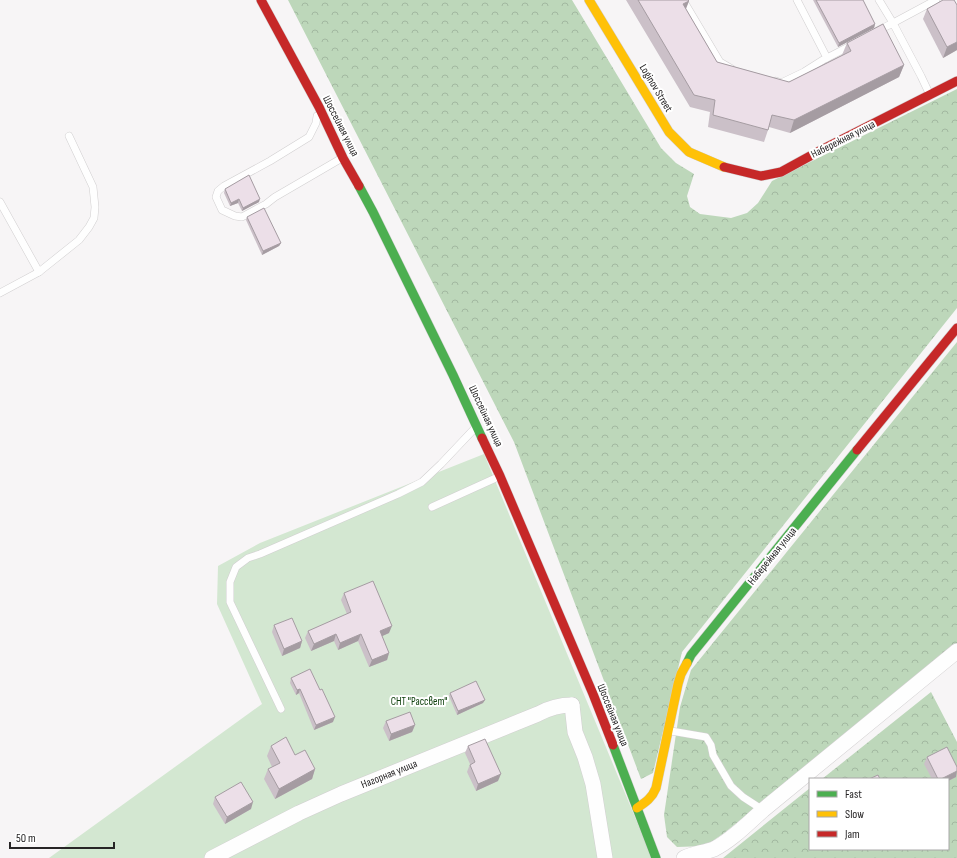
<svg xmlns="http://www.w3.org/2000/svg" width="957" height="858" viewBox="0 0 957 858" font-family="'Sofia Sans Condensed',sans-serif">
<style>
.forest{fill:url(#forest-crowns)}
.garden{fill:#d3e7d1}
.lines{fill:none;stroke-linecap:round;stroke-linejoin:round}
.lane-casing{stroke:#d1cfd0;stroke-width:8}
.street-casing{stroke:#d1cfd0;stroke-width:16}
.fast-casing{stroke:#d1cfd0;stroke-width:10}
.slow-casing{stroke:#d1cfd0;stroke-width:10}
.jam-casing{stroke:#d1cfd0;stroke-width:10}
.lane{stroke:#fefefe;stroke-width:7}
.street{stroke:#fefefe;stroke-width:15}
.fast{stroke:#4caf50;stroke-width:9}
.slow{stroke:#ffc107;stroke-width:9}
.jam{stroke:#c62828;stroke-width:9}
.wall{fill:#cbc0c8}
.shaded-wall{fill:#a59ca2}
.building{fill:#ecdfe8;stroke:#a59ca2}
.labels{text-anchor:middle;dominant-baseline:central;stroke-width:4;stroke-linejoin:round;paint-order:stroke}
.street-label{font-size:11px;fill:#272526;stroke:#fff}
.park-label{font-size:11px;fill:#0e400c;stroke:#fff}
</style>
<defs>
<pattern id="forest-crowns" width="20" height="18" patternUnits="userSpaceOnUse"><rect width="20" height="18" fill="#bdd7ba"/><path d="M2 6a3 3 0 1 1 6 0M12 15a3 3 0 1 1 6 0" fill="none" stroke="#a2b8a0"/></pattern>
</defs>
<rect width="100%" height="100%" fill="#f7f5f6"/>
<!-- forest -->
<g class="forest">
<path d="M288,0H572L661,148L676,163L694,174L687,196L690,207L700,214L731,218L747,213L758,203L772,181L957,89V308L682,652L653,773L641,779L514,442Z"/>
<path d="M957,342V644L723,834L705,846L677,847L667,837L664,815L680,707L691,670Z"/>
<path d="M931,692L957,742V858H723L810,788V849H948V779H822Z"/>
</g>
<!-- garden -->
<path class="garden" d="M484,454L652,858H49L262,704L217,604L218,566L260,543Z"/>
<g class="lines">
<defs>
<g id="lane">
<path d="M683,0L720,62L732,69"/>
<path d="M797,0L827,58"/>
<path d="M879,0L893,23L936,0"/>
<path d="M877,31L893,23L921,76L929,93"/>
<path d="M776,81L781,83L804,72L823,60L852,45"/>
<path d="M317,116L316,123L309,137L270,161L224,186L218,191L216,197L222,210L235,216L242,217L266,204L275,197L342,158"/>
<path d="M0,202L39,272"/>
<path d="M0,293L39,272L79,240L89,227L94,218L95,207L93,187L69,136"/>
<path d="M432,507L498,477"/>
<path d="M281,709L230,602V582L236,567L248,558L260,554L398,494L422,482L441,464L475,428"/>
<path d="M671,731L706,737L711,745L713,755L731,786L743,797L763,810"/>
</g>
<g id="street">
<path d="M572,705L575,732L585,757L593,784L605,858"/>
<path d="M212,858L299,813L341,794L538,714C549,708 559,705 572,705"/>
<path d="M684,858C693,853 704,853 714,849C732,840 747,824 763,810L957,651"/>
</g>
<g id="fast">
<path d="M359,186L373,212L453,375L482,438"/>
<path d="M687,663L691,655L857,450"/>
<path d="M613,745L656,858"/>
</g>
<g id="slow">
<path d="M589,0L669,132L689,152L724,167"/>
<path d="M637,808C646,802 652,798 656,788L678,684L681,674L687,663"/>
</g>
<g id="jam">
<path d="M261,0L319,107L343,158L359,186"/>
<path d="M724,167L761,176L781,172L823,149L957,81"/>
<path d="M482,438L500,476L593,694L613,745"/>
<path d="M857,450L957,328"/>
</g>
</defs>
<!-- lane casing -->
<use href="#lane" class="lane-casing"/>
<!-- street casing -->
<use href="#street" class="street-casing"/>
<!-- fast casing -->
<use href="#fast" class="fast-casing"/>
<!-- slow casing -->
<use href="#slow" class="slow-casing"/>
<!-- jam casing -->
<use href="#jam" class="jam-casing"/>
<!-- lane -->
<use href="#lane" class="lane"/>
<!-- street -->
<use href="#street" class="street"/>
<!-- fast -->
<use href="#fast" class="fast"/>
<!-- slow -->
<use href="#slow" class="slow"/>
<!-- jam -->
<use href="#jam" class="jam"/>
</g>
<!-- wall -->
<g class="wall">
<path d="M626,0H688L689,1L686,9L717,62L789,82L842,55L847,43L904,65L899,77L790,133L769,127L764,142L708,127L710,112L690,107Z"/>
<path d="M813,0H863L875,24L874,28L838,47Z"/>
<path d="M957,5V50L943,58L923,19L927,9Z"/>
<path d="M225,189L259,202L242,211L238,203L230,206L224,193Z"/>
<path d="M247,217L281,243L279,246L262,255L246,220Z"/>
<path d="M344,593L389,633L382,636L389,653L387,660L369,667L358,641L338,650L334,641L311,651L305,638L308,631L347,614L341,600Z"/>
<path d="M274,625L302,641L300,648L282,656L272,632Z"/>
<path d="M291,678L333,722L314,730L299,693L296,695L290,683Z"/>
<path d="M450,693L483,703L457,715L449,696Z"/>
<path d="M386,721L415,725L412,732L389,741L383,728Z"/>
<path d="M271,746L295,755L315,769L312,779L275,799L264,779L268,769L272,767L267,756Z"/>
<path d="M468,746L498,781L476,791L467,772L470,764L465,753Z"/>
<path d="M927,757L956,777L948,781V779H932L924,764Z"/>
<path d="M215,797L251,809L225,824L213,804Z"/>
</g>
<!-- shaded-wall -->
<g class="shaded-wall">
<path d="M689,1L684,13L683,4Z"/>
<path d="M875,24L874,28L838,47L839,43Z"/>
<path d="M957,42V50L943,58L947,47Z"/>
<path d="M904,65L899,77L790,133L794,120Z"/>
<path d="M239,199L238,203L230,206L231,203Z"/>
<path d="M260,199L259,202L242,211L243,208Z"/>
<path d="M281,243L279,246L262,255L263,251Z"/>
<path d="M392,626L389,633L378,638L380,631Z"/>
<path d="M336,634L334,641L311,651L314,644Z"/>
<path d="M361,634L358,641L338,650L340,643Z"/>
<path d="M302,641L300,648L282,656L284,649Z"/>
<path d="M389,653L387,660L369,667L372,660Z"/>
<path d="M300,689L299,693L296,695L297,690Z"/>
<path d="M485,700L483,703L457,715L458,711Z"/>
<path d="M335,717L333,722L314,730L316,725Z"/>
<path d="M415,725L412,732L389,741L391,734Z"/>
<path d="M315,769L312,779L275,799L279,789Z"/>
<path d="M957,771L956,777L948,781V779H941Z"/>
<path d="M501,774L498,781L476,791L478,784Z"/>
<path d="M253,802L251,809L225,824L227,817Z"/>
</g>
<!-- building -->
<g class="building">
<path d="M638,0H688L689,1L683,4L717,62L789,82L851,51L847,43L883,24L904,65L794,120L772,115L768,130L713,115L715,100L694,95Z"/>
<path d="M816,0H863L875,24L839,43Z"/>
<path d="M943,0H954L957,5V42L947,47L927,9Z"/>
<path d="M249,175L260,199L243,208L239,199L231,203L225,189Z"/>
<path d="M264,208L281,243L263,251L247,217Z"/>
<path d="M373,581L392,626L380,631L389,653L372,660L361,634L340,643L336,634L314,644L308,631L351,612L344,593Z"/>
<path d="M292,618L302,641L284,649L274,625Z"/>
<path d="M310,669L320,690L322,689L335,717L316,725L300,689L297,690L291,678Z"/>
<path d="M476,681L485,700L458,711L450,693Z"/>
<path d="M410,712L415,725L391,734L386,721Z"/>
<path d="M286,737L295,755L305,750L315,769L279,789L268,769L280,763L271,746Z"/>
<path d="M485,739L501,774L478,784L470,765L475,762L468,746Z"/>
<path d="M947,747L957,767V771L941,779H938L927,757Z"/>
<path d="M878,775L880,779H869Z"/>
<path d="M241,782L253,802L227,817L215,797Z"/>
</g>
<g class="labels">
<!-- street labels -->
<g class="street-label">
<text transform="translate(656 88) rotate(59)">Loginov Street</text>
<text transform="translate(341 126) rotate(63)">Шоссейная улица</text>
<text transform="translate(843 139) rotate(-27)">Набережная улица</text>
<text transform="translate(486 416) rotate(65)">Шоссейная улица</text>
<text transform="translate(772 556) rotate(-51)">Набережная улица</text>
<text transform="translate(613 715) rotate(68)">Шоссейная улица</text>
<text transform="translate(389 774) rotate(-22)">Нагорная улица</text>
</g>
<!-- park labels -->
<g class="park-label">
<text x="419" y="701">СНТ "Рассвет"</text>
</g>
</g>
<!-- legend -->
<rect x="809" y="778" width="140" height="72" fill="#ffffff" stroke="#a9a8a8"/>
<rect x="817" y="791" width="20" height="6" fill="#4caf50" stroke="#a9a8a8"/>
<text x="845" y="798" font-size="12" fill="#272526">Fast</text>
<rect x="817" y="811" width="20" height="6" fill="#ffc107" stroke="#a9a8a8"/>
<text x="845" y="818" font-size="12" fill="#272526">Slow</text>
<rect x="817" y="831" width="20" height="6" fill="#c62828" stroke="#a9a8a8"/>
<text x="845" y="838" font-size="12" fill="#272526">Jam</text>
<!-- scale -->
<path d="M10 842v6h104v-6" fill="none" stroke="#272526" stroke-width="2"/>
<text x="16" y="842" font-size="12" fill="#272526" stroke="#ffffff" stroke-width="3" paint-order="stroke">50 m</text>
</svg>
